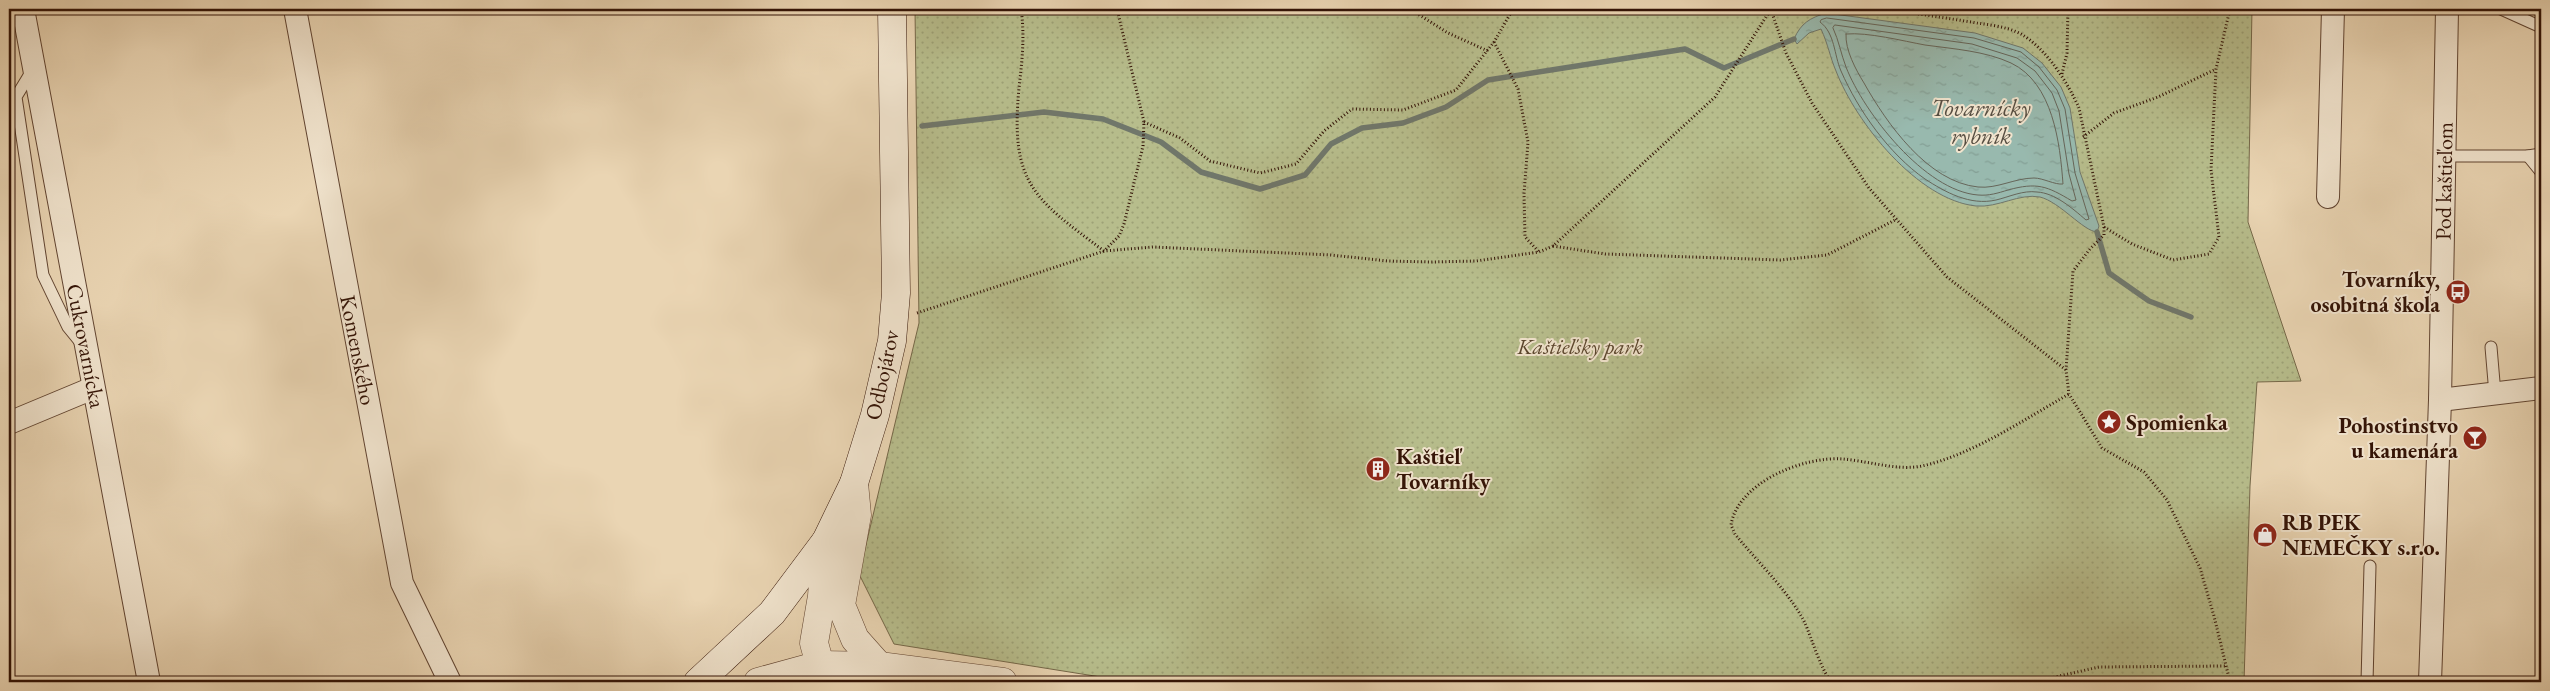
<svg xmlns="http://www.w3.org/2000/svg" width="2550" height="691" viewBox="0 0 2550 691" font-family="'EB Garamond',serif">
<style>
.park{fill:url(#park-dots);stroke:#756849}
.water{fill:url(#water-ripples);stroke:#70776b}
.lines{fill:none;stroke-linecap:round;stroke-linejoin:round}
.shore{stroke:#66665a;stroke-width:1}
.stream{stroke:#70776b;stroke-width:5.5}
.service-casing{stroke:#614431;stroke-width:13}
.minor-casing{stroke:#614431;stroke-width:24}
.tertiary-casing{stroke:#614431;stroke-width:29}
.secondary-casing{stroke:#331306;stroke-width:29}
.path{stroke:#331306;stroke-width:3;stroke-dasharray:1 2.5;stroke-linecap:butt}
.service{stroke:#f1e4ce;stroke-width:11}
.minor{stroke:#f1e4ce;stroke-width:22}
.tertiary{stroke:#f1e4ce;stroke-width:28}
.secondary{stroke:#f1e4ce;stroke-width:28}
.labels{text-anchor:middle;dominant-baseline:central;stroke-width:4;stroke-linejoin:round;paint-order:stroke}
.street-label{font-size:22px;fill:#331306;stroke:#f1e4ce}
.poi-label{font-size:22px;font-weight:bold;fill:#331306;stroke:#f1e4ce;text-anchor:start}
.park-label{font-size:22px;font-style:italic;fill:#5b462e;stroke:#f1e4ce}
.water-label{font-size:24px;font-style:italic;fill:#564d41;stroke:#f1e4ce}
</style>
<defs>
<pattern id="park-dots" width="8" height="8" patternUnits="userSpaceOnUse" patternTransform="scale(1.25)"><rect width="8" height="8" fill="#b7bd8c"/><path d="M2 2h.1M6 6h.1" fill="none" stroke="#9ea277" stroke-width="1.8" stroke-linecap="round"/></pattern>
<pattern id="water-ripples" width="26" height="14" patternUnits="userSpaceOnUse" patternTransform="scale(1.25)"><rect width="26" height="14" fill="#98b9ae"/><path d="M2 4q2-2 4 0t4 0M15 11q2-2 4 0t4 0" fill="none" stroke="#839e94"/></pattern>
</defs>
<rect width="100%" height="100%" fill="#ead5b3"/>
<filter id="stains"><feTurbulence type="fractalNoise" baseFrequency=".004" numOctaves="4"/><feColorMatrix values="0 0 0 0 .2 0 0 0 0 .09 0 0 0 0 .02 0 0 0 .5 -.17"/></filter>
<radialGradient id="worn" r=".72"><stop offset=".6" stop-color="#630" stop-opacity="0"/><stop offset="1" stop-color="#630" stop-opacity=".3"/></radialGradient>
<!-- park -->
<path class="park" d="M915,9H2252L2248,222L2301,381L2257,382L2250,486L2244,682H1132L894,644L859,574L919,323Z"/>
<!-- water -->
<path class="water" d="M1826,13L1975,33L2023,48L2042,63L2061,87L2070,108L2080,172L2099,226L2097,232C2083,231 2060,202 2040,197C2019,193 1998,208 1976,206C1918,200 1856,123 1836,71C1830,57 1828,44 1821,29L1809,33L1797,44L1794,39C1801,23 1810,18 1826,13Z"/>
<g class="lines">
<!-- shore -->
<g class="shore">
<path d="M1827,18L1974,38L2021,52L2039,67L2057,90L2065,109L2075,173L2089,219L2086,220C2072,208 2055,193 2037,192C2023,190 2009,197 1996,200C1970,206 1945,192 1925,179C1889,154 1858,110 1841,71C1834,55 1835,33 1820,22L1821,20Z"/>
<path d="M1835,25L1972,44L2017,58L2035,71L2052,93L2059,111L2069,174L2076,200L2072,201C2047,186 2037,182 2008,190C1998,193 1989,196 1978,195C1925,191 1864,113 1846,67C1841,54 1839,41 1833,28Z"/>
<path d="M1846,34C1868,32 1903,41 1925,45C1954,49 1985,51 2011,63C2053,83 2060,143 2063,184C2055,185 2043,178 2034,178C2015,178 1997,189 1978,187C1928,182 1887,124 1864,83C1856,70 1845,50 1846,34Z"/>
</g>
<!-- stream -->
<g class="stream">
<path d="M922,126L1044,112L1103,119L1161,142L1201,172L1260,189L1305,175L1331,144L1362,128L1403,123L1446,107L1488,80L1685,49L1724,68L1794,39"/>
<path d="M2097,232L2109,273L2149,301L2191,317"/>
</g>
<defs>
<g id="service">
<path d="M2501,9L2541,27"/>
<path d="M33,69L16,97L43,275L68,327L81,343"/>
<path d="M2445,156H2528L2541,154"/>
<path d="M2528,156L2541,172"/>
<path d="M2491,347L2495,394"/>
<path d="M2367,682L2370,566"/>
</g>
<g id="minor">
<path d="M23,9L149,682"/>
<path d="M295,9L402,583L450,682"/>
<path d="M2328,197L2333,9"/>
<path d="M2440,400L2541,388"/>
<path d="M9,423L93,388"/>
<path d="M2430,682L2440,400L2447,9"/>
</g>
<g id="tertiary">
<path d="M854,483L857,515L841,605L855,639L879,666"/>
<path d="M820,665L814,643L822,596L826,541"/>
<path d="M758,682L820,665L879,666L1003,682"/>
</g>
<path id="secondary" d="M698,682L772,613L826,541L854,483L875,415L892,341L896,293L892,9"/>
</defs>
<!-- service casing -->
<use href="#service" class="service-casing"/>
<!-- minor casing -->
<use href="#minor" class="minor-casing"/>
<!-- tertiary casing -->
<use href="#tertiary" class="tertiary-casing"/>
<!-- secondary casing -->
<use href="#secondary" class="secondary-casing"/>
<!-- path -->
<g class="path">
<path d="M1021,9C1025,36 1022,61 1019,88C1010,183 1033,198 1104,251L1153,247L1331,255L1388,261L1431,262L1476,261L1539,252L1553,246L1715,97L1771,9"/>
<path d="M1410,9L1448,33L1488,51"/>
<path d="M1887,9C1917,14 1947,18 1977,23C1991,25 2008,27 2021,34C2046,48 2068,83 2079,108L2104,227V235L2090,249L2073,271L2066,370L2069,394L2102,448L2144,472L2167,500L2200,568L2214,616L2230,682"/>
<path d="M1771,10L1786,53L1812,103L1869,188L1947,277L2066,370"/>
<path d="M1494,42L1518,89L1528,142L1524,194L1525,237L1539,252"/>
<path d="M2062,74L2067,53L2068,9"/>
<path d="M1144,122L1180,138L1210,161L1260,173L1296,164L1324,131L1352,109L1403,110L1456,90L1494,42L1513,9"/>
<path d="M2083,137L2114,113L2158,97L2216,69"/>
<path d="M2104,227L2132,244L2173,260L2209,254L2219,237L2211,170L2216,69L2230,9"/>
<path d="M1553,246L1605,254L1780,260L1827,255L1897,219"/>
<path d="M917,313L1104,251L1119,236L1124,224L1143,146L1144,122L1117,9"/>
<path d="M1832,682C1823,675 1811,637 1805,623C1788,590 1758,563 1735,534L1731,525C1738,482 1804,456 1843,459C1868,461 1898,471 1922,466C1972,455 2025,419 2069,394"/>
<path d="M2033,682L2099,667L2225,666"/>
</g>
<!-- service -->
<use href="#service" class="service"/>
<!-- minor -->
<use href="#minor" class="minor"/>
<!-- tertiary -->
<use href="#tertiary" class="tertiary"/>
<!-- secondary -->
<use href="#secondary" class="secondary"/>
</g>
<!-- icons -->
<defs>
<symbol id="bus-disc" viewBox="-11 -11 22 22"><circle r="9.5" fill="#8f2418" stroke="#f1e4ce"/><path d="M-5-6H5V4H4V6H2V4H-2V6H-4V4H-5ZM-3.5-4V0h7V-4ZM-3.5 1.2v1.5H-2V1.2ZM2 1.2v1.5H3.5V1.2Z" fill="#fff"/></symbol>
<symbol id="sight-disc" viewBox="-11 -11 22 22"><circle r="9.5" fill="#8f2418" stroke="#f1e4ce"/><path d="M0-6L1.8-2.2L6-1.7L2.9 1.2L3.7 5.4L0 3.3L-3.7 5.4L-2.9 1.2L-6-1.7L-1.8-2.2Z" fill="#fff"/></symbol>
<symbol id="bar-disc" viewBox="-11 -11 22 22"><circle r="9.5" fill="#8f2418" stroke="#f1e4ce"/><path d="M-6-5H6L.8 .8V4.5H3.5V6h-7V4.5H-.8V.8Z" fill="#fff"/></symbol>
<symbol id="building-disc" viewBox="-11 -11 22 22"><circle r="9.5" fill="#8f2418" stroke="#f1e4ce"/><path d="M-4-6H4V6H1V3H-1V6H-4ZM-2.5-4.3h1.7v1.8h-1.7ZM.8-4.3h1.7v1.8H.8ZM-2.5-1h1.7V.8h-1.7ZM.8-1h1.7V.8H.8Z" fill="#fff"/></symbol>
<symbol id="shop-disc" viewBox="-11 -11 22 22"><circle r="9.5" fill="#8f2418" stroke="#f1e4ce"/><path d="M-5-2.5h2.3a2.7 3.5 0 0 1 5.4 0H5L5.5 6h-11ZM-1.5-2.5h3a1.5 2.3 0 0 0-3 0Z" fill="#fff"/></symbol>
</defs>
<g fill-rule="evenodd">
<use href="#bus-disc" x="2444" y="278" width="28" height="28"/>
<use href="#sight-disc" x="2095" y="408" width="28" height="28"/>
<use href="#bar-disc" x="2461" y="424" width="28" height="28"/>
<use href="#building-disc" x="1364" y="455" width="28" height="28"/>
<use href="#shop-disc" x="2251" y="521" width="28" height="28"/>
</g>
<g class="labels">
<!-- street labels -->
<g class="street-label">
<text transform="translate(2444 181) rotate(-89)">Pod kaštieľom</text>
<text transform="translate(86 346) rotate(79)">Cukrovarnícka</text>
<text transform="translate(358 350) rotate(79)">Komenského</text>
<text transform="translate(882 375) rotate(-78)">Odbojárov</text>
</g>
<!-- poi labels -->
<g class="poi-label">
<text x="2440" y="279" text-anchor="end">Tovarníky,<tspan x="2440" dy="25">osobitná škola</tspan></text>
<text x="2126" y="422">Spomienka</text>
<text x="2458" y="425" text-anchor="end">Pohostinstvo<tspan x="2458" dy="25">u kamenára</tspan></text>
<text x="1396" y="456">Kaštieľ<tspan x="1396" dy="25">Tovarníky</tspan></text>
<text x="2282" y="522">RB PEK<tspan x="2282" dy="25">NEMEČKY s.r.o.</tspan></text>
</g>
<!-- park labels -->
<g class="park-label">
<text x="1580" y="346">Kaštieľsky park</text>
</g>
<!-- water labels -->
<g class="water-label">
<text x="1981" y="107">Tovarnícky<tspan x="1981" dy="28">rybník</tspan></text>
</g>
</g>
<!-- margin -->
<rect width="2550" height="691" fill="none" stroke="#ead5b3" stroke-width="30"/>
<rect x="10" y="10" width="2530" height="671" fill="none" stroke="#331306" stroke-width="2.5"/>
<rect x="15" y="15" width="2520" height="661" fill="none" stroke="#331306"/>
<rect width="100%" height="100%" filter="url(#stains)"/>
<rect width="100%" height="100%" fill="url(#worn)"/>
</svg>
